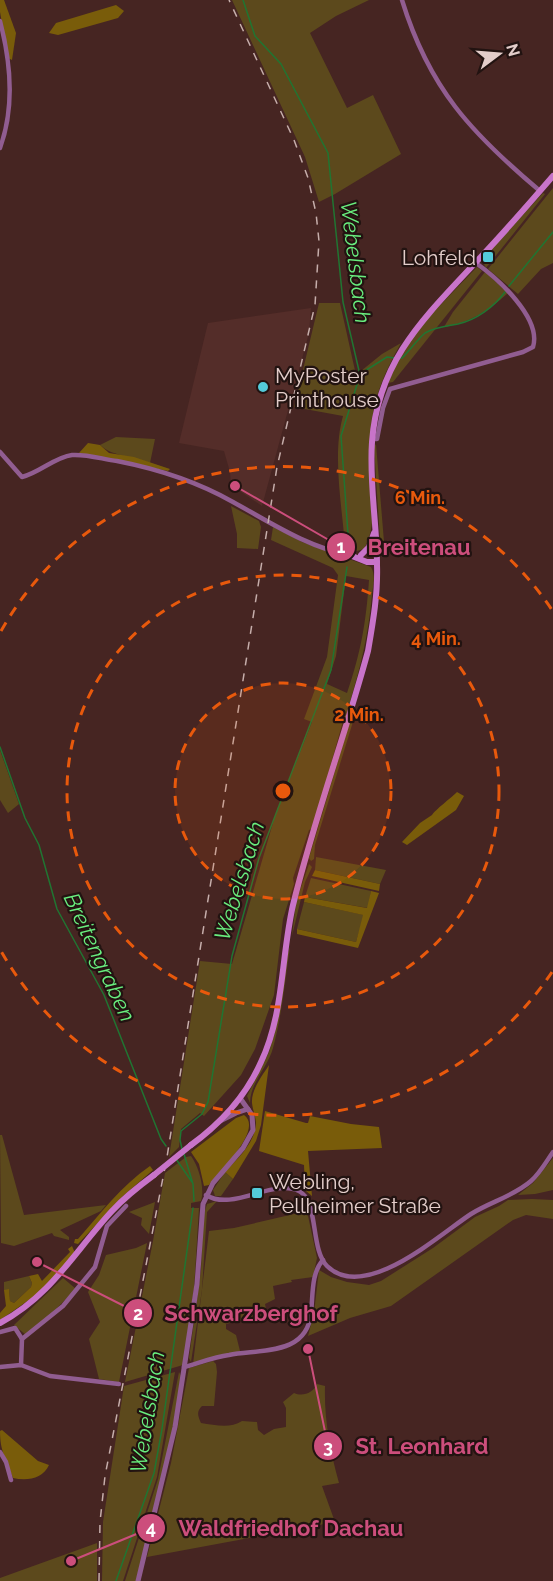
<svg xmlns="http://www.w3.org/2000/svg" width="553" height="1581" viewBox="0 0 553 1581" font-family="Raleway,sans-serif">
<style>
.built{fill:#542d29}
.green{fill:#5c491c;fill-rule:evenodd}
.forest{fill:#795c0a}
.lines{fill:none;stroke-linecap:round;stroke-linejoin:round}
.stream{stroke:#207532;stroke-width:1.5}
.minor{stroke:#915d91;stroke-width:4.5}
.tertiary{stroke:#915d91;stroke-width:5}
.secondary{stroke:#c874c9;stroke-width:6}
.rail{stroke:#c6aeab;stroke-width:1.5;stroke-dasharray:8 8;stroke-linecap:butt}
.secondary-bridge{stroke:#c874c9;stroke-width:6}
.ring{fill:none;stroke:#e8590c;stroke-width:3;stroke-dasharray:10 8}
.poi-dot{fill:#53cbda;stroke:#221311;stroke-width:2}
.labels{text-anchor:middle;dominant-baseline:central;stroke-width:4.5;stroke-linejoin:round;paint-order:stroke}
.poi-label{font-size:21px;fill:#e3cdca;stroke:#221311;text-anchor:start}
.water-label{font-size:22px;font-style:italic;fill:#69ee7e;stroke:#221311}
.centre{fill:#e8590c;stroke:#221311;stroke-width:3}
.ring-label{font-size:18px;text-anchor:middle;font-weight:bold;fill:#e8590c;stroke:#221311;stroke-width:4.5;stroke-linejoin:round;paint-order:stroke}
.leader{fill:none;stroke:#cc4e7c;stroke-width:2}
.callout-dot{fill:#cc4e7c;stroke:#221311;stroke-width:2}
.mark-label{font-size:18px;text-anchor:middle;font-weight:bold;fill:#fff}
.callout-label{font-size:22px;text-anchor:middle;font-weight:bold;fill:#cc4e7c;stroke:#221311;stroke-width:4.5;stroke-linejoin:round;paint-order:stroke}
</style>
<rect width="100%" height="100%" fill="#462522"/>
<!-- built -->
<path class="built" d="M311,308L309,333L262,506L231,485L230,472L224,451L179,443L208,323Z"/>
<!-- green -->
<g class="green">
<path d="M232,0H369L336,16L310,33L347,108L373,95L401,154L335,194L319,202L305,157Z"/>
<path d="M553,188V263L541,269L518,294L488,269Z"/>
<path d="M543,193L545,194L486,268L484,264L490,258L488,253Z"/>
<path d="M477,267L482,271L393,382L388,383L401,354L422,324Z"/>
<path d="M485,272L508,293C488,311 470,323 444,327L453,312Z"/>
<path d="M319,303H340L356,375L382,354L401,343C387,368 373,397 372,426C370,460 381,521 364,549L353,552L328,547L345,546C342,506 332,454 343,416L294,407Z"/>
<path d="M116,437L155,439L150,463C133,456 113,457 100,445Z"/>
<path d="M376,444L385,554L383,555L381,554L374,447Z"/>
<path d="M231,506L259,521L261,527L258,549L237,548V534Z"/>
<path d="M273,527L302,542L371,567C376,575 373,586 372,594C368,640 359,672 346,716L343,721L313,828L309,830L293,878L294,884L283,919L274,995L255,1049L241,1075L204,1116L200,1113L181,1129L179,1147L169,1157L200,961L232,964L275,816L312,722L304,719L327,657L338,575L333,568L271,540ZM346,576L369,580C366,623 361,652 347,693L327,684L336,656Z"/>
<path d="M353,711L356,712L315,845L314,859L311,861L309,858Z"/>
<path d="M0,750L19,804L8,813L0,800Z"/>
<path d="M316,857L386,870L380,884L315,870Z"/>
<path d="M309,864L312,867L305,882L292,936L296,902Z"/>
<path d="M311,878L371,891L368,908L305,897Z"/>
<path d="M304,902L364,915L356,942L297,929Z"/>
<path d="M290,947C285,980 282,1015 273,1048C268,1067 250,1083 250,1103L247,1096L269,1052L275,1032L288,953Z"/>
<path d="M0,1135H2L24,1215L106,1205L101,1211L60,1230L69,1237V1240L54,1236L52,1233L14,1246L1,1243Z"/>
<path d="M191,1156C199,1167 205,1188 201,1201L191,1203V1208H199L194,1289L183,1365L125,1382L153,1241L165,1173L186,1157Z"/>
<path d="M553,1158V1190L535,1194L518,1195L533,1183Z"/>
<path d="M225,1172L233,1179L221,1196H215L213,1190Z"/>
<path d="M532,1199L553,1200V1219L526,1215L513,1220L391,1306L350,1318L308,1336L314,1313L319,1270L331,1277L347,1282L369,1285L381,1281L433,1248L475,1217L499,1206L508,1200Z"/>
<path d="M217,1201L207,1212L202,1290L191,1362L189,1358L201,1270L203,1217L207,1204Z"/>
<path d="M155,1202L149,1234L141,1225L142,1218L129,1212Z"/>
<path d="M307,1211L317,1258L313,1277L291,1280L292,1282L273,1286L275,1299L265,1304L266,1309L260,1311L257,1316L226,1324V1329L236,1335L240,1351L193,1364L209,1231L234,1228Z"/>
<path d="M147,1243L119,1382L99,1379L89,1339L100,1322L88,1292L99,1275L106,1255L136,1248Z"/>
<path d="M29,1276L32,1283L31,1287L14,1303L10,1301L9,1290H4V1282Z"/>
<path d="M63,1278L76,1289L49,1316L26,1335L14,1325Z"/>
<path d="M213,1361L216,1364L217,1372L214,1406H202C196,1412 198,1416 201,1423C215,1425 230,1429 242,1421L257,1422L258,1430L264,1435L274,1429L286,1427V1408L283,1402L294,1393C303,1397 313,1393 317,1384L325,1386C324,1419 330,1450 339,1483L322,1486L335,1522L147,1557L171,1463L189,1368Z"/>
<path d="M175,1372L157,1477L123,1581H102L103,1522L124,1386Z"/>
<path d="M179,1372L181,1376L171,1439L136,1581H125L158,1479Z"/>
<path d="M97,1543V1581H0V1578Z"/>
</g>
<!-- forest -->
<g class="forest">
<path d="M0,0H4L16,33L12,60L8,58L0,12Z"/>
<path d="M116,5L124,11L118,18L58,35L49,33L56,23Z"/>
<path d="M88,443L100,445L109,453L134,457L170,469L168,471L79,453Z"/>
<path d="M457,792L464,796L456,810L407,845L402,842L420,823L432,815C435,810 451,798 457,792Z"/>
<path d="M315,870L380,884L379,891L312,876Z"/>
<path d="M371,891L379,893L358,948L297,934V929L356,942L363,915L304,902L305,897L367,908Z"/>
<path d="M269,1065L261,1125L256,1141L233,1179L225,1172C236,1160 251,1147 255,1130C258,1120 253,1113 252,1103C251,1090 262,1076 269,1065Z"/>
<path d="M265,1111L306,1123H308L310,1116L351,1124L379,1127L382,1148L308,1151L312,1196L305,1190L304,1165L259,1151Z"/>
<path d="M244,1115C264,1129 219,1172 209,1185L204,1186L199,1164L191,1152L236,1118Z"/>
<path d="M150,1166L153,1170L123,1196L78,1244L74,1243L75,1239H78C101,1213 121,1186 150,1166Z"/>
<path d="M72,1246L75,1253L39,1293L0,1320V1313L6,1306L4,1290L9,1289L10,1301L14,1303L31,1287L32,1283L29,1276L38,1274L42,1281L70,1252L68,1249Z"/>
<path d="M2,1430L38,1461L49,1465C43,1479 27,1481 13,1478C6,1458 0,1452 0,1431Z"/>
</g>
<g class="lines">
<!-- stream -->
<g class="stream">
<path d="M243,0L255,36L281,64L328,153L343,302L360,375L341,436L349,548"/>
<path d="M509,286L553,232"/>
<path d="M400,358H402C410,350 417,340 425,333C435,327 447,326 458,324C476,320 494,307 505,292"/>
<path d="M360,374L387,357L395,358"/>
<path d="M0,747L25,818L39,845L57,909L104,995L161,1139L166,1146"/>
<path d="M182,1149L180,1140L181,1131L202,1114L208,1102L232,956L259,858L331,670L347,567"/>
<path d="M184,1154L193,1184L194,1201"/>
<path d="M176,1159L192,1182"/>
<path d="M116,1581L154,1473L162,1429L193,1208"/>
</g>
<!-- minor -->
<g class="minor">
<path d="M402,0C429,88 471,133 540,191"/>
<path d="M0,21C11,63 15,107 0,148"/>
<path d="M372,439H377L383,408L390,389L523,352L533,347C542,318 497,278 476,263"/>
<path d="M0,452L22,477C39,473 55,457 72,455C87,454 102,459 117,461C158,469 196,481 233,502C273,524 307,547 352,556"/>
<path d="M206,1195C233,1212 273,1178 299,1191C319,1201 310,1249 327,1266C365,1303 440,1234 471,1214C490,1202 514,1196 531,1181C540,1173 546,1162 553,1152"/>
<path d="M0,1332L15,1328L22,1339L21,1365"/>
<path d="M22,1339L63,1306L95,1267L107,1226L126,1206"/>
<path d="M0,1367L21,1365L50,1376L119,1384"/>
<path d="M184,1367C199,1363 214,1357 229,1355C260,1349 307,1356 311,1313C313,1296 311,1273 323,1260"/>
<path d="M0,1452L6,1462L11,1480"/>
</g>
<!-- tertiary -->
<g class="tertiary">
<path d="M220,1121L236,1113L248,1109"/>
<path d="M138,1581L175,1427L197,1284L203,1204L213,1183L243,1148L253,1130L252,1115L240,1098"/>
</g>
<!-- secondary -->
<g class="secondary">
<path d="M361,555L369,547L374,533"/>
<path d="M352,556L367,562H377"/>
<path d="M191,1145C221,1123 246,1096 261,1062C284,1014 281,957 293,905C314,819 345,736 368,651C373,622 378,594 377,565C377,524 369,483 372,442C378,360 425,317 477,261C503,234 528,205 553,176"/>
<path d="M0,1323C51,1296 74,1252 112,1211C124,1198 139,1186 154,1175"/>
</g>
<!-- rail -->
<path class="rail" d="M99,1581L100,1522L105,1476L167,1157L277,467L315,305L319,241L316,213L308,178L294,140L229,0"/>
<!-- secondary-bridge -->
<path class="secondary-bridge" d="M154,1175L191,1145"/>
</g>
<!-- distance rings -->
<circle cx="283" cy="791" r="108" fill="#e8590c" fill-opacity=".12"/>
<g class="ring">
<circle cx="283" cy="791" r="108"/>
<circle cx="283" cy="791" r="216"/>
<path d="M552 972A324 324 0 0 1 1 951M1 631A324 324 0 0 1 552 610"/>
</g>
<!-- markers -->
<g class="poi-dot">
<rect x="482" y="251" width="12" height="12" rx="3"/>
<circle cx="263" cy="387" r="6"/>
<rect x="251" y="1187" width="12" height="12" rx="3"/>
</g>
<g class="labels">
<!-- poi labels -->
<g class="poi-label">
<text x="476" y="257" text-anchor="end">Lohfeld</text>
<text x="275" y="375">MyPoster<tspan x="275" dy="24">Printhouse</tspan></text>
<text x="269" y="1181">Webling,<tspan x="269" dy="24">Pellheimer Straße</tspan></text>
</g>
<!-- water labels -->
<g class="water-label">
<text transform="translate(356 262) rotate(83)">Webelsbach</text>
<text transform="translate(239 881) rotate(-73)">Webelsbach</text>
<text transform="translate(100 957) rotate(65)">Breitengraben</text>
<text transform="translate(147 1412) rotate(-81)">Webelsbach</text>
</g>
</g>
<circle cx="283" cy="791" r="9" class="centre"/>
<g class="ring-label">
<text x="420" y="504">6 Min.</text>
<text x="436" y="645">4 Min.</text>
<text x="359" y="721">2 Min.</text>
</g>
<!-- callouts -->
<path class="leader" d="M235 486L341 547M37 1262L138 1313M308 1349L328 1446M71 1561L151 1528"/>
<g class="callout-dot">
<circle cx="235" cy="486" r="6"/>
<circle cx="37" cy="1262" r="6"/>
<circle cx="308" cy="1349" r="6"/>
<circle cx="71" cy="1561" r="6"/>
<circle cx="341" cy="547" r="15"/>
<circle cx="138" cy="1313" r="15"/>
<circle cx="328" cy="1446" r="15"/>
<circle cx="151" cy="1528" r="15"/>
</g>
<g class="mark-label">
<text x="341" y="553">1</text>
<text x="138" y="1320">2</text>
<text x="328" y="1453">3</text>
<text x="151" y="1534">4</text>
</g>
<g class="callout-label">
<text x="419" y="555">Breitenau</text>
<text x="251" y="1321">Schwarzberghof</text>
<text x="422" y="1454">St. Leonhard</text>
<text x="291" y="1536">Waldfriedhof Dachau</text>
</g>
<!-- north arrow -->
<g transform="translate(499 54) rotate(74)" stroke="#221311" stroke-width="4.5" paint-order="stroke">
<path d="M0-4.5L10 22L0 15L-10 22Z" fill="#e3cdca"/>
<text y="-9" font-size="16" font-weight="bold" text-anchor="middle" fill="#e3cdca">N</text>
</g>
</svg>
